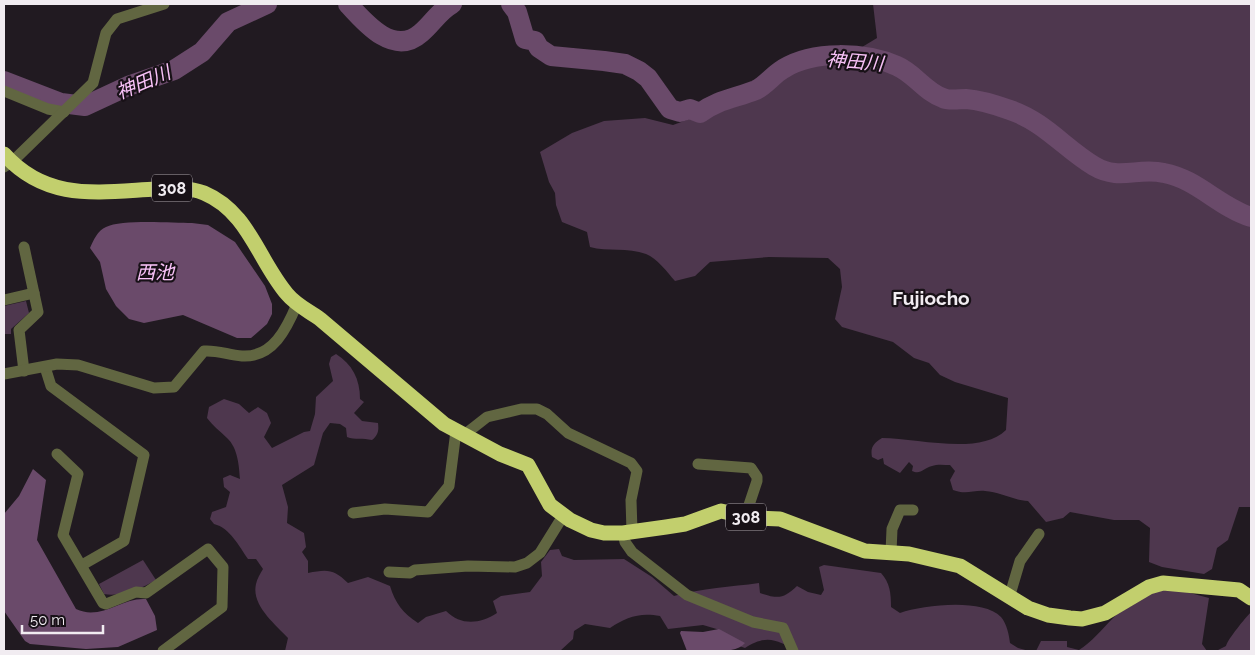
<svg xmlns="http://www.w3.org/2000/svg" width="1255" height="655" viewBox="0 0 1255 655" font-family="Raleway,'Noto Sans JP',sans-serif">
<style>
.green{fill:#4e374e}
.water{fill:#6a4a6a}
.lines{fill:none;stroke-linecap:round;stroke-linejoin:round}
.river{stroke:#6a4a6a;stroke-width:20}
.minor{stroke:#616641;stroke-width:11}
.highway{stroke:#c2cf6d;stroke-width:15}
.labels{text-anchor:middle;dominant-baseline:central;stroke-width:4.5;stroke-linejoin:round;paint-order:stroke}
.shield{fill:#181117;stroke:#b0aab0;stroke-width:1}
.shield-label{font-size:16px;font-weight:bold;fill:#f1ecf1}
.water-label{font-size:19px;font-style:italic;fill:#f9c2f8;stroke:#181117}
.neighbourhood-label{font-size:19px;font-weight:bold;fill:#f1ecf1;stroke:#181117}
</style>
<rect width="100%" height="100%" fill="#211a21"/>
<!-- green -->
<g class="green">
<path d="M873,4H1251V507H1239L1228,540L1217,548L1212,569L1204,574L1162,567L1149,562L1150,528L1139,520H1114L1070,512L1063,518L1046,522L1028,501C1013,500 1000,492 985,491C973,490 966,495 953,490L950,480L955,471L950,465C944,465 937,464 932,466C923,468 921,475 912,471L913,466L909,462L900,473L884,464L883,458L878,460L872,457C870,447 874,443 882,438C917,438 980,456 1006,430L1008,398L955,382L940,375L929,363L914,358L893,342L842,327L835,319L842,287L840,269L828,258L769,257L710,262L695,276L675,281C667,272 657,258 646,254C628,247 607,252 590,247L587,232L562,222L556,205L555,193L549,182L540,152L572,133L604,121L645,118L673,125L765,92L786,74L813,60L839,61L877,38Z"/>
<path d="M26,301L29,313L11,329V334H5L4,306Z"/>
<path d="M336,354C352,364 360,379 360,399L364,402L354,413L362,421L378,423C379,431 378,435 372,440C363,438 355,440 347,437L346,428L340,424L330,423L323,433L314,465L282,485L288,507L287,523L304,533L306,547L302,552L308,561V573C327,569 334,569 348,583L368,577L390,586C395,603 403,613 418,623L426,617L446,611C461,626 480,624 497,613L493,601L501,596L530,592L542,576L541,562L550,550L559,549L562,556L574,560L624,559L652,577L674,596C702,588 731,587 759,583L760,593C779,599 783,599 797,586L808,592L821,595L824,590L819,567L824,565L881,573C890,583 891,593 891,607L900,613C924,605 982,598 1001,617C1007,624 1009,635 1010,643L1018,648L1029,651H799C777,641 768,633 745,648L722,640L720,630L703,625L668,629L660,616C640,612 626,617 610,628L585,624L574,631L573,639L560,651H285L288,638C275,624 251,605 256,584C257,579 260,574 263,569L256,559H248C239,546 230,528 214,524L210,519L212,512L226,507L230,492L224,487L223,478L230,475L240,479C239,466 238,448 227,438C220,431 213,426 207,418L209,407L224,399L239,404L249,413L258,407L267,413L271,423L264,437L272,448L304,432L310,431L315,414L316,397L333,381L329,364L331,357Z"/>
<path d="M143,560L156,580C141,589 121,597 104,594L99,584Z"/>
<path d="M1175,589L1209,598L1202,644L1207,651H1036L1041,641H1067V647L1079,650C1103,635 1123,599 1148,591C1156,589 1167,590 1175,589Z"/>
<path d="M1251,612V651H1216L1226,646C1227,640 1246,617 1251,612Z"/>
</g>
<!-- water -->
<g class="water">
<path d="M192,223L208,225L235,242L265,286L272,304V314L267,324L251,338H237L183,315L144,323L129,319L116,306L106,289L100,262L90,248C93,241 98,230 106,227C121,219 173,223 192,223Z"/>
<path d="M33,469L46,480L37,540L76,609C101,621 122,597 146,599L155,616L157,630L118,647L86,649L30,644L25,641L4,611V514L19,496Z"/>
<path d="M719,629L745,643C735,655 703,651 687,651L680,633L681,631L703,632Z"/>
</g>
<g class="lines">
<!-- river -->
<g class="river">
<path d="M348,4C365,23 394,57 421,33C432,24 439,11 452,4"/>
<path d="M511,4L517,12L525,39L535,41L539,48L551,56L604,61L625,64L639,71L648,78L670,109L680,112L690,109L700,113C717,100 736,98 756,90C766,85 773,75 783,69C813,50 865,52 897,66C914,73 925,92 943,98C949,101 959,99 966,99C980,100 996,105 1010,110C1045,122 1064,148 1094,166C1119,181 1138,167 1164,173C1197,179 1219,207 1251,217"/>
<path d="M4,81L61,103L85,106L128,86L174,70L202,52L228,22L267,4"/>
</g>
<!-- minor -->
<g class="minor">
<path d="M4,91L48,109L64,112"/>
<path d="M4,167L13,161L93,83L106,33L117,19L164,4"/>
<path d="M4,300L34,293"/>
<path d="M45,367L51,386L144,455L124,541L82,565"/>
<path d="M24,371L19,330L38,312L24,247"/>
<path d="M4,374L57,364L78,365L154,388L174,387L204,351C218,350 228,355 242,356C273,358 287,328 297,304"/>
<path d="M464,435L487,417L521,409H537L547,414L568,433L631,463L637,471L631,500L632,531"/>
<path d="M57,454L78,474L63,535L103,603L106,604L136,592L146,593L208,549L223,567L222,607L163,651"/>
<path d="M698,464L751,468L757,477V481L745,517"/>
<path d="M353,513L385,509L428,512L449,486L456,431"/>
<path d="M623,533L625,542L632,552L687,595L753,622L783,628L793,651"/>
<path d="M891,552L892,529L900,510H913"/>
<path d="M389,572L410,573L415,570L468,566L515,567L527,563L540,553L563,516"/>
<path d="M1009,598L1020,561L1039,534"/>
</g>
<!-- highway -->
<path class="highway" d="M4,154C47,202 98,192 156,189C172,188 189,187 204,193C249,212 258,260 287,294C296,305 309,311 320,319L444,424L500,454L528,465L550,505L570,520L591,530L604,533H623L666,527L685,524L721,511L752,518L780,519L865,551L909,554L960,566L1028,608L1048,615L1070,618L1082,619L1105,613L1149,587L1163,583L1239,590L1251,598"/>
</g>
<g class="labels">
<!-- shield labels -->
<g class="shield">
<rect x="152" y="174.5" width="40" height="27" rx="4"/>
<rect x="726" y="503.5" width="40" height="27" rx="4"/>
</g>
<g class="shield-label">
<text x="172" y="188">308</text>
<text x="746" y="517">308</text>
</g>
<!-- water labels -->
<g class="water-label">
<text transform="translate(855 61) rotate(5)">神田川</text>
<text transform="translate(143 82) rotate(-23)">神田川</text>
<text x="155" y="272">西池</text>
</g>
<!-- neighbourhood labels -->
<g class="neighbourhood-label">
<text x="931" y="298">Fujiocho</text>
</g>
</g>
<!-- border -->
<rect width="1255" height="655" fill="none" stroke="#f1ecf1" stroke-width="10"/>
<!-- scale -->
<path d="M22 625v8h81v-8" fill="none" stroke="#f1ecf1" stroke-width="2.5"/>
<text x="30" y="625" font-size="15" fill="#f1ecf1" stroke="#181117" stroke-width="4" paint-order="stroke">50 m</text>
</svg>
